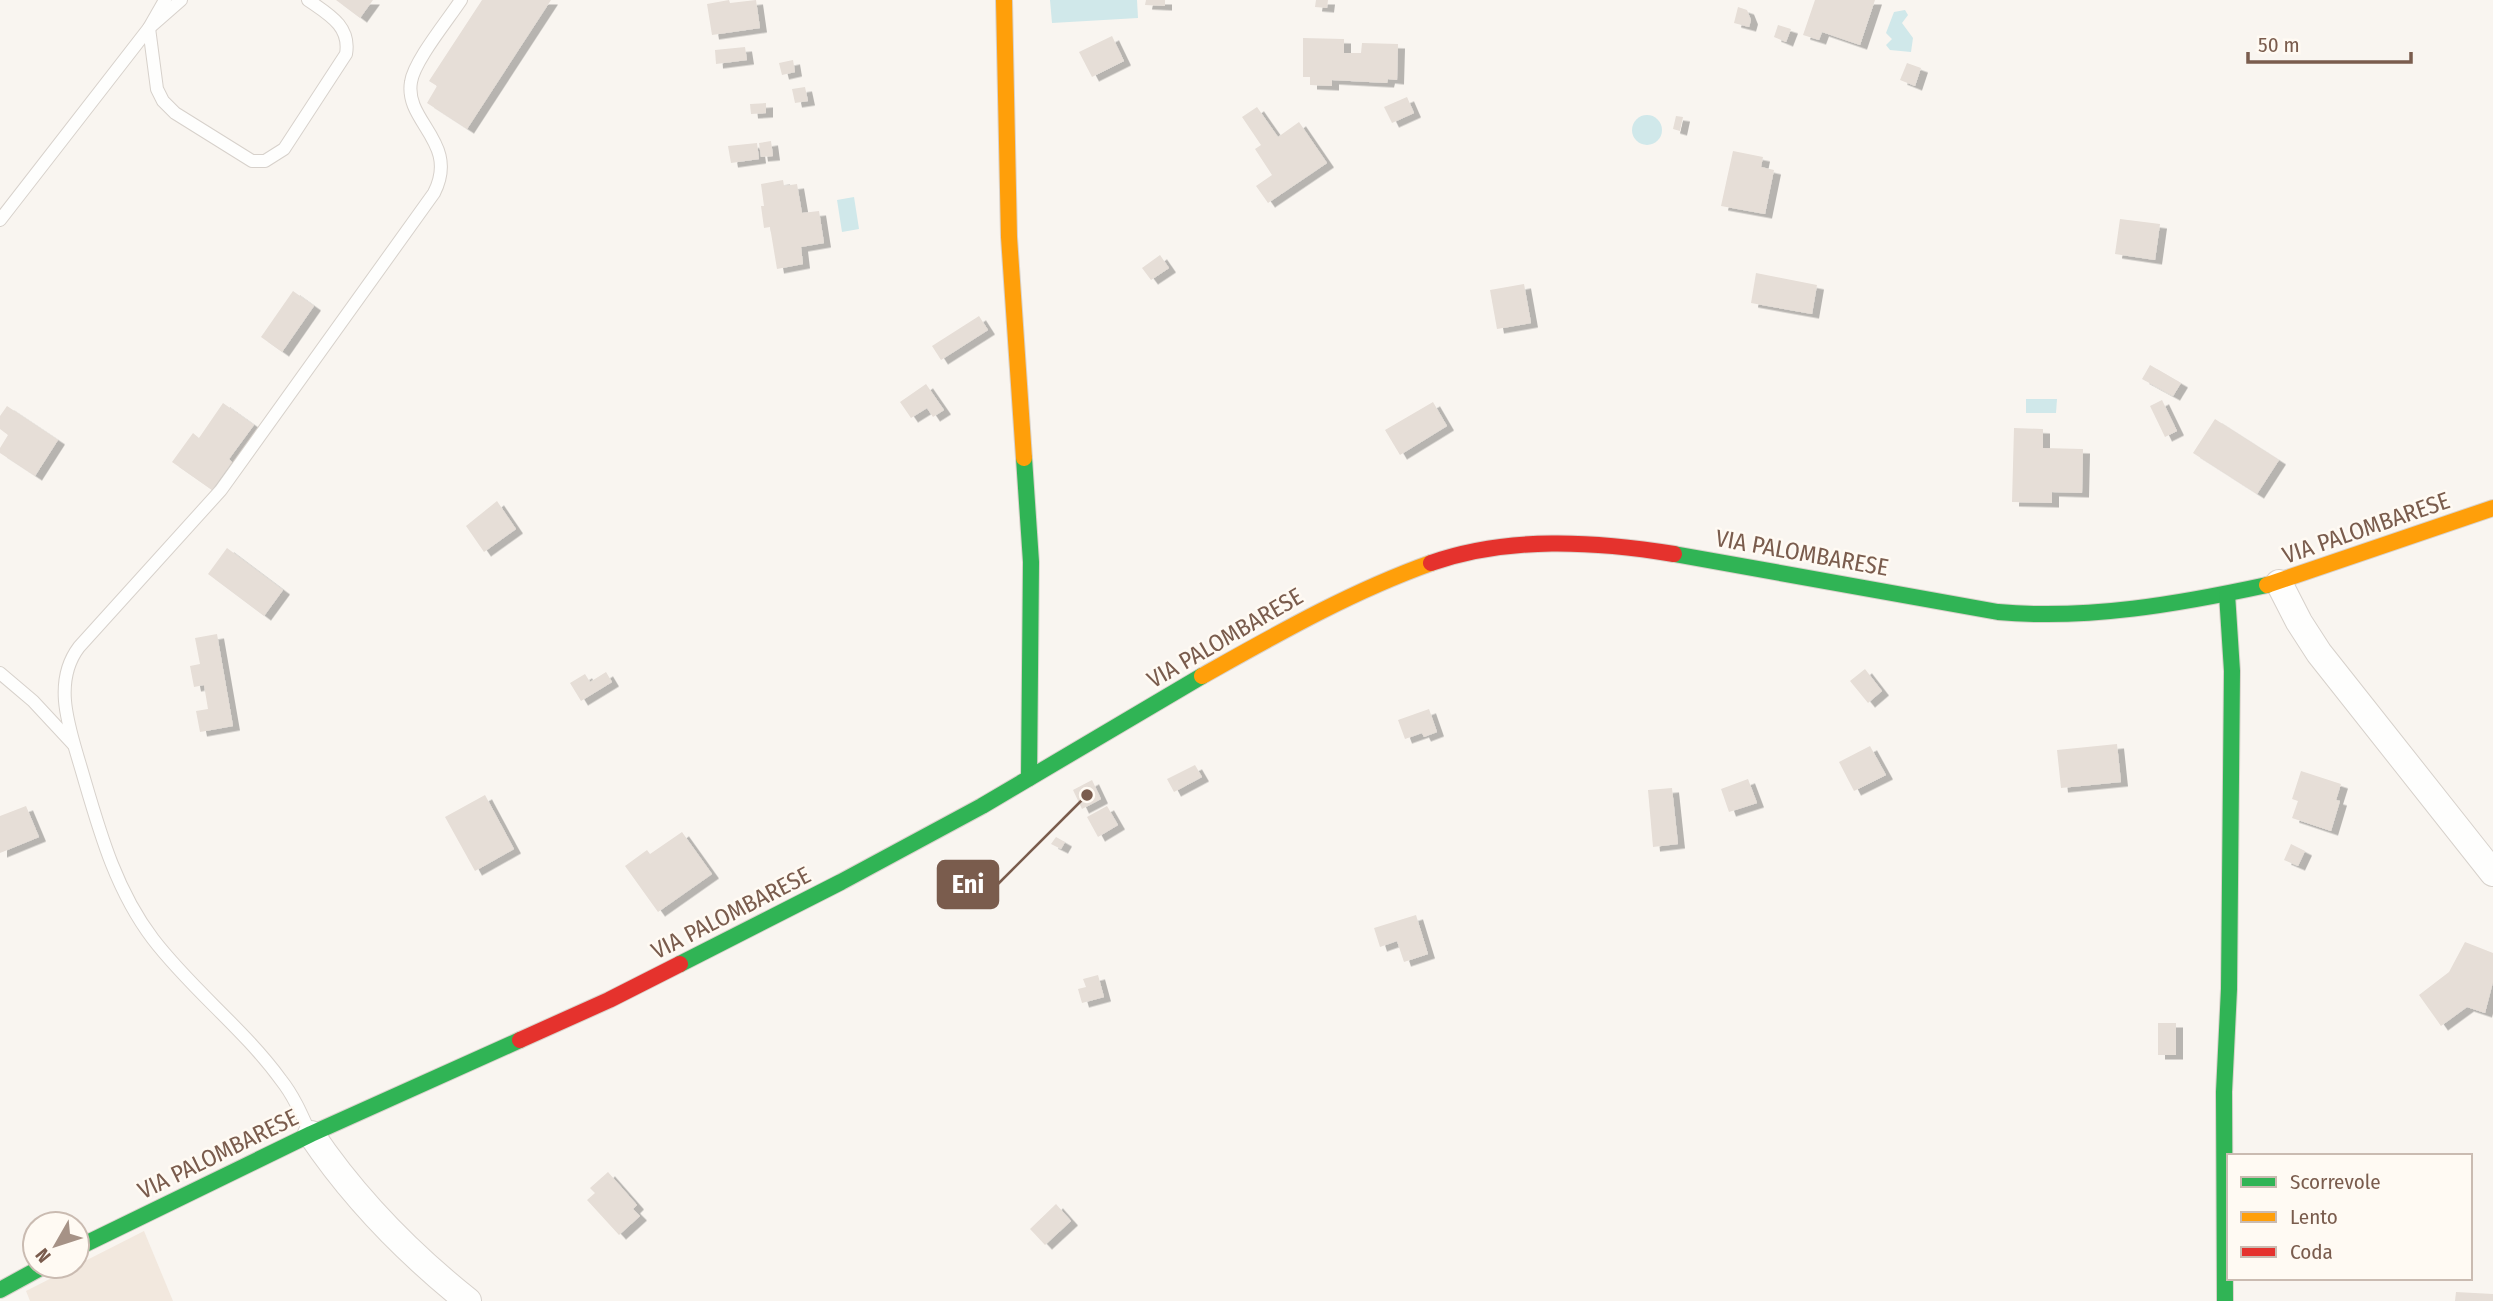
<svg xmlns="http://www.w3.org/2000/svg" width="2493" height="1301" viewBox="0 0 2493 1301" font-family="'Fira Sans Condensed',sans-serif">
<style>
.residential{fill:#f2e8de}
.water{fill:#d0e8ea}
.building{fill:#e6ded7;filter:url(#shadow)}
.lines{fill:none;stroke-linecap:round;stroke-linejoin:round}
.lane-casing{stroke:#d7d1cb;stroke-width:14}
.street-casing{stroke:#d7d1cb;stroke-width:28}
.fast-casing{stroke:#d9d2cb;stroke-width:18}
.slow-casing{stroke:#d9d2cb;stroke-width:18}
.jam-casing{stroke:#d9d2cb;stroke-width:18}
.lane{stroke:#fefefd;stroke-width:12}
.street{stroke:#fefefd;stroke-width:26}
.fast{stroke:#30b455;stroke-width:16}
.slow{stroke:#ff9f0a;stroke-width:16}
.jam{stroke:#e5322d;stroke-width:16}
.labels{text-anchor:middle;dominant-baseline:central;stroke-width:5;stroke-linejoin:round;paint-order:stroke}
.street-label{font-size:24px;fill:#7a5c4d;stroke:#fffaf3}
.leader{fill:none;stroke:#7a5c4d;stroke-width:2.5}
.callout-dot{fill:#7a5c4d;stroke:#fffaf3;stroke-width:2.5}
.callout{fill:#7a5c4d;stroke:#7a5c4d;stroke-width:2.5}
.callout-label{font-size:26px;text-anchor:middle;font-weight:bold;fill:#fff}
</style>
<defs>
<filter id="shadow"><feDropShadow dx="7" dy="4.5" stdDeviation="0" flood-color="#0004"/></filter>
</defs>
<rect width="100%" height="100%" fill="#f9f5f0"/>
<!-- residential -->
<path class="residential" d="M144,1231L173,1301H30L26,1291Z"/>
<!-- water -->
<g class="water">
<path d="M1050,0H1137L1138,18L1052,23Z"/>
<path d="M1905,10L1908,15L1902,23L1913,38L1911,52L1890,50L1886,45L1892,39L1886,33L1894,12Z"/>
<circle cx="1647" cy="130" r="15"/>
<path d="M854,197L859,229L842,232L837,200Z"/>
<path d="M2026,399H2057L2056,413H2026Z"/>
</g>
<!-- building -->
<g class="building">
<path d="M336,0H373L360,18Z"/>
<path d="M482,0H551L467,129L427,103L437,86L429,81Z"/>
<path d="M729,0L730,3L756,0L760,28L712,35L707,4Z"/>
<path d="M1146,0H1165V6L1145,5Z"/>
<path d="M1316,0H1328L1327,8L1315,7Z"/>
<path d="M1815,0H1875L1860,45L1822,32L1819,40L1803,35Z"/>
<path d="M1738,7L1747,10L1751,20L1749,27L1734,23Z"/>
<path d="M1778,25L1791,29L1786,42L1774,37Z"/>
<path d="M1112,36L1124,61L1092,77L1079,52Z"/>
<path d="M1303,38L1344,39V53H1361L1362,43L1398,44L1397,80L1388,79L1387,83L1332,80V86L1310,85V77H1303Z"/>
<path d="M745,47L747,60L716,64L715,50Z"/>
<path d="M793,60L795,72L782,75L779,63Z"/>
<path d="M1907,63L1921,68L1915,86L1900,80Z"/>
<path d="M805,87L808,101L795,103L792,89Z"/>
<path d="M1407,97L1414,113L1392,123L1384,107Z"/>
<path d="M766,103V113L751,114L750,104Z"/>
<path d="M1257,107L1278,137L1299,122L1327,163L1268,203L1256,186L1272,175L1255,149L1261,145L1242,117Z"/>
<path d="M1676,116L1683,117L1680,131L1673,129Z"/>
<path d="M771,141L773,156L761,157L759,143Z"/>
<path d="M757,143L759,159L731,163L728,146Z"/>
<path d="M1733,151L1763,157L1761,167L1774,170L1765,214L1721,206Z"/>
<path d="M783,180L784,186L797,184L802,213L819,211L824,243L801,247L803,264L777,269L770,227L764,228L761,206H764L761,184Z"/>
<path d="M2120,219L2160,224L2155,260L2115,254Z"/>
<path d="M1160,255L1169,268L1151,280L1142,268Z"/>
<path d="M1756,273L1817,285L1812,314L1751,303Z"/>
<path d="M1524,284L1531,323L1497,329L1490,290Z"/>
<path d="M293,291L314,306L282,352L261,337Z"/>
<path d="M979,316L988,330L941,360L932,346Z"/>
<path d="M2150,365L2181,383L2173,396L2142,379Z"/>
<path d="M926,384L944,410L933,417L927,408L911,418L900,402Z"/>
<path d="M2162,400L2177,431L2165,437L2150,406Z"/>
<path d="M1433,402L1447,426L1400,455L1385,430Z"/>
<path d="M223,403L254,425L229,459L232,462L212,490L172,462L193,433L199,438Z"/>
<path d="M7,406L58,440L35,476L0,453V448L8,435L0,429V416Z"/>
<path d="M2215,419L2279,460L2257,494L2193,453Z"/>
<path d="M2014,428L2043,429V448L2083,449L2082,493L2052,492V503L2012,502Z"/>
<path d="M497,501L516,529L484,552L466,526Z"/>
<path d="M227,548L283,590L264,616L208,574Z"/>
<path d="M217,634L233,726L200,732L196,711L208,709L204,685L194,687L190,666L200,664L195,638Z"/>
<path d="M1865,669L1882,691L1868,703L1850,681Z"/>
<path d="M606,672L612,682L581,701L570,683L585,674L590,682Z"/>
<path d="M1429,709L1437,732L1424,737L1422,733L1405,739L1398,720Z"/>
<path d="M2117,744L2121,782L2061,788L2057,750Z"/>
<path d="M1870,746L1886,775L1854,791L1839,762Z"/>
<path d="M1195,765L1202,777L1174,792L1167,779Z"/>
<path d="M2301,771L2341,784L2336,800L2340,801L2331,831L2292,818L2298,801L2292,799Z"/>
<path d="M1748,779L1757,803L1729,812L1721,789Z"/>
<path d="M1092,780L1101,799L1082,809L1073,790Z"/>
<path d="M1672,788L1678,844L1653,847L1648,790Z"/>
<path d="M485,795L514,849L475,871L445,817Z"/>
<path d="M26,806L39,837L0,853V816Z"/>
<path d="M1107,806L1118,825L1098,837L1087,817Z"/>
<path d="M682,832L712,874L658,912L625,866L647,850L650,854Z"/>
<path d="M1056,837L1065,842L1061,849L1051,844Z"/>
<path d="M2291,844L2305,851L2298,866L2284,860Z"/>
<path d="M1416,915L1428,954L1404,962L1397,941L1380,947L1374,928Z"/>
<path d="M2465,942L2493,953V982L2485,1013L2467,1007L2441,1026L2419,995L2449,972Z"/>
<path d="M1098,975L1104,997L1082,1003L1078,989L1086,987L1083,979Z"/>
<rect x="2158" y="1023" width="18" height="32"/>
<path d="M608,1172L637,1205L633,1209L640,1216L619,1235L587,1200L595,1193L590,1188Z"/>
<path d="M1056,1204L1071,1221L1045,1245L1030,1229Z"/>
<path d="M2456,1292L2493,1294V1301H2455Z"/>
</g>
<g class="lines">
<defs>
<g id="lane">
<path d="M165,0L149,28L157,89L163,101L175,113L252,161H265L284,149L346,54C351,26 328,14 308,0"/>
<path d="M0,220L149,28L181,0"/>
<path d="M0,673L33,701L73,744"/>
<path d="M309,1131C301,1113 293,1095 281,1080C244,1029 192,990 153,939C112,885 97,821 78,758C67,721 54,680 79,647L221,490L434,193C460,142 404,122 411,82C414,61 448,20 461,0"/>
</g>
<g id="street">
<path d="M2279,583L2299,622L2319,653L2493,873"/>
<path d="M311,1134C354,1198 408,1253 468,1301"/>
</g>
<g id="fast">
<path d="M1024,458L1031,562L1029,778"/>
<path d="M1674,554L1998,612C2088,620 2179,604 2267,585"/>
<path d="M680,964L841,882L982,806L1202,676"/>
<path d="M77,1248L311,1134L520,1040"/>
<path d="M0,1290L44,1266"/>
<path d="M2225,1301L2224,1092L2229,989L2232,671L2227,594"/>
</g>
<g id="slow">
<path d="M1004,0L1009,237L1024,458"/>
<path d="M2267,585L2493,508"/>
<path d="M1202,676C1277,634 1350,592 1431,563"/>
</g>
<g id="jam">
<path d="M1431,563C1508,536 1595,541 1674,554"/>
<path d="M520,1040L609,1000L680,964"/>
</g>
</defs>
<!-- lane casing -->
<use href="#lane" class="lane-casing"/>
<!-- street casing -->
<use href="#street" class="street-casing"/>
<!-- fast casing -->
<use href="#fast" class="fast-casing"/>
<!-- slow casing -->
<use href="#slow" class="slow-casing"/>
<!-- jam casing -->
<use href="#jam" class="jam-casing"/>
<!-- lane -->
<use href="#lane" class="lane"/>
<!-- street -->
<use href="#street" class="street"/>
<!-- fast -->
<use href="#fast" class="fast"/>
<!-- slow -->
<use href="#slow" class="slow"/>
<!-- jam -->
<use href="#jam" class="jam"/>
</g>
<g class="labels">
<!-- street labels -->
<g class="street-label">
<text transform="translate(2366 528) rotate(-19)">VIA PALOMBARESE</text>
<text transform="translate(1802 553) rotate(10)">VIA PALOMBARESE</text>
<text transform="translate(1225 638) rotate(-30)">VIA PALOMBARESE</text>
<text transform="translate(731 913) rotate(-27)">VIA PALOMBARESE</text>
<text transform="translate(218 1154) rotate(-26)">VIA PALOMBARESE</text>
</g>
</g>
<!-- callouts -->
<path class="leader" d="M1087 795L998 884"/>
<circle class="callout-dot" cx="1087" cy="795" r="7"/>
<rect class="callout" x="938" y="861" width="60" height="47" rx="7"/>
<g class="callout-label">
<text x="968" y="893">Eni</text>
</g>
<!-- legend -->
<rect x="2227" y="1154" width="245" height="126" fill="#fffaf3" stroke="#cabbb1" stroke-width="2"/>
<rect x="2241" y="1177" width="35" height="10" fill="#30b455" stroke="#cabbb1" stroke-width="2"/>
<text x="2290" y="1189" font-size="21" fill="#7a5c4d">Scorrevole</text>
<rect x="2241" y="1212" width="35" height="10" fill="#ff9f0a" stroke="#cabbb1" stroke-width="2"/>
<text x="2290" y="1224" font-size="21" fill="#7a5c4d">Lento</text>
<rect x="2241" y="1247" width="35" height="10" fill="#e5322d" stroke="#cabbb1" stroke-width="2"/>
<text x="2290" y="1259" font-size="21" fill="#7a5c4d">Coda</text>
<!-- north arrow -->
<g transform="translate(56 1245) rotate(231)"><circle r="33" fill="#fffaf3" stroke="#cabbb1" stroke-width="2"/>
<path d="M0-5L12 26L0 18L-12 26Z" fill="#a69286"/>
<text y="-10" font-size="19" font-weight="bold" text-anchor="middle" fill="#7a5c4d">N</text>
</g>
<!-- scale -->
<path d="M2248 52v10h163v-10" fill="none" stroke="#7a5c4d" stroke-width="3.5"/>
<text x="2258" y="52" font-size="21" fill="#7a5c4d" stroke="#fffaf3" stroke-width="5" paint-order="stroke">50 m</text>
</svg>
